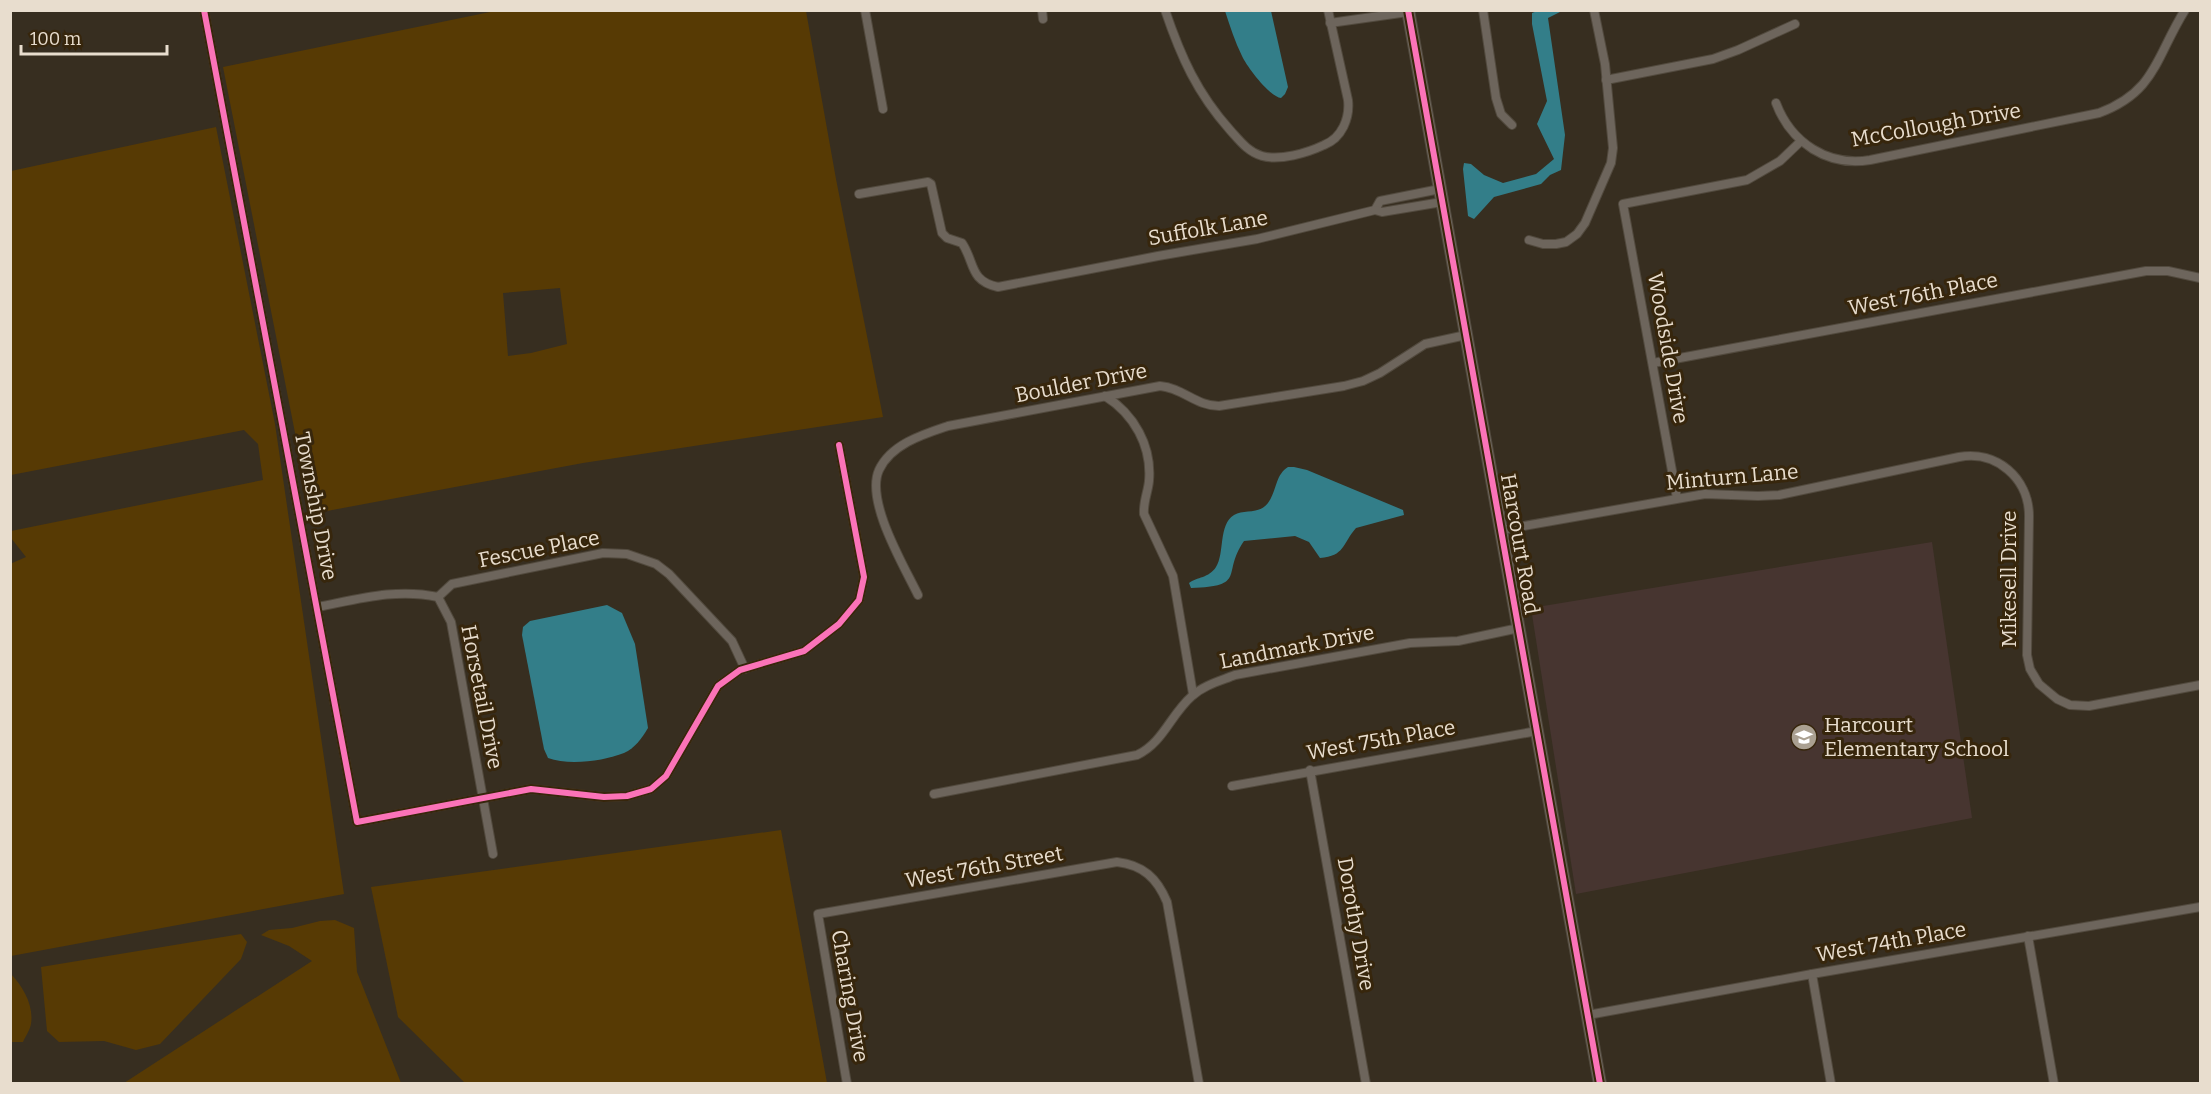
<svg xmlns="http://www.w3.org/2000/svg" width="2211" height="1094" viewBox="0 0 2211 1094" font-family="Bitter,serif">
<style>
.education{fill:#473530}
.green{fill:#573a04;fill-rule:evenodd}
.water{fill:#337e89}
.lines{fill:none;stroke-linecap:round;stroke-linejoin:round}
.street-casing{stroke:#524a3e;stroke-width:10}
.secondary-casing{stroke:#524a3e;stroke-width:14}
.street{stroke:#6d655c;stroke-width:8}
.secondary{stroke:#6d655c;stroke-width:12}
.cycleway-casing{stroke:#37260c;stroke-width:10}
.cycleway{stroke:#fb73b8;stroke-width:6}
.labels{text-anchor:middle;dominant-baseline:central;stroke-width:6;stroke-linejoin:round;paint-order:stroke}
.street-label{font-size:21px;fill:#e8ddce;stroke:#37260c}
.poi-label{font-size:21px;fill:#e8ddce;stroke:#37260c;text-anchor:start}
</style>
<rect width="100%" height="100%" fill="#372e20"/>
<!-- education -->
<path class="education" d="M1932,542L1972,818L1576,894L1531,608Z"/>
<!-- green -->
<g class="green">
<path d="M495,11H806L836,179L883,417L583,463L311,514L223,67ZM560,288L567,344L531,353L508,356L503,293Z"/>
<path d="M216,127L275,424L344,894L11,956L10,564L26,557L11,538V531L263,480L258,444L244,430L11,475V171Z"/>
<path d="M781,830L827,1083H465L398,1017L371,887Z"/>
<path d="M335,920L354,928L357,972L401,1083H124L312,961L289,946L261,935L269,930L292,928L320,921Z"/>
<path d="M241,934L247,942L241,959L160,1044L136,1050L104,1041L59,1042L47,1031L41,967Z"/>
<path d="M11,974C23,987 34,1005 31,1024C30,1030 25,1037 23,1042H11Z"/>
</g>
<!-- water -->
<g class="water">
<path d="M1540,10L1562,11L1548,18L1565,135L1561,170L1550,175L1541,184L1494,197L1474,219L1468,216L1463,169L1464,163L1471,164L1484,175L1503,183L1536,174L1554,159L1537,124L1547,101L1532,24V13Z"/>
<path d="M1225,11H1271L1288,87L1285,94L1281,98C1270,97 1247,67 1242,56C1235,42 1230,26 1225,11Z"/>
<path d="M1288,467H1294L1307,470L1403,510L1404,515L1356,528C1342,544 1345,556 1320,558L1309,542L1295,536L1244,541C1221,574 1248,586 1191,588L1189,583C1197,577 1209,578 1216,567C1225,553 1218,525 1234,515C1244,509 1259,515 1268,503C1277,491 1275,475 1288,467Z"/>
<path d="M607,605L622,613L635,644L648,728C642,738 635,748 624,753C604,761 569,766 548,758L544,749L522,635L523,627L530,621Z"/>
</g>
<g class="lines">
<defs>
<g id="street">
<path d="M204,10L357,822L531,789L604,797L627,796L651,789L666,776L718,686L740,670L804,651L839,624L859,600L864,577L839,445"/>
<path d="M865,10L883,109"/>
<path d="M1042,10L1043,19"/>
<path d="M1165,10C1181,57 1197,93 1230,130C1240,141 1248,152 1262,156C1280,161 1307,153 1324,145C1342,138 1350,118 1348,100L1328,10"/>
<path d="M1483,10L1496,98L1501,114L1512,125"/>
<path d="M1330,23L1408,12"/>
<path d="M1606,80L1713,59L1738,50L1795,24"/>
<path d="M1776,103C1791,143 1828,167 1870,160L2099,113C2156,92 2156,56 2185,10"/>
<path d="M859,194L928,182L931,184L942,233L947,238L962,243C975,262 969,281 998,287L1158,256L1257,239L1375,210L1380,201L1440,189"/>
<path d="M1375,210L1382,212L1442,202"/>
<path d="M1529,240L1543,244H1556L1566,242L1577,234L1585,223L1611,163L1613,148L1605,64L1594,10"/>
<path d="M1653,363L2146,271H2168L2200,278"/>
<path d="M1105,396C1134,414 1152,446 1149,481C1148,492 1143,502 1144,514L1173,576L1193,694"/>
<path d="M1677,498L1623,204L1747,180L1780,161L1801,141"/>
<path d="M1501,530L1705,494L1758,496L1779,495L1959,457C1996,450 2029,478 2029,516L2027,655L2030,669L2039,684L2057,699L2070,705L2089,706L2200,685"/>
<path d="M918,595C904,566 865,501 879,470C891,444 924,434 948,426L1160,386C1183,388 1196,406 1219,406L1344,386L1363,381L1380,373L1425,344L1466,335"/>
<path d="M438,597L452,584L603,553L627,554L656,564L669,574L732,641L745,669"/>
<path d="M318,607C359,599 396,588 438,597L451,622L493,854"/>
<path d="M1310,770L1366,1084"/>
<path d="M1232,786L1537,731"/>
<path d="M934,794L1137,755C1163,743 1171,714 1192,696C1204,685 1220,681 1235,675L1410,643L1458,641L1519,628"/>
<path d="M2028,936L2054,1084"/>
<path d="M1812,974L1831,1084"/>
<path d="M1588,1015L1812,974L2200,907"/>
<path d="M847,1084L818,914L1117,862C1143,865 1157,878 1167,902L1199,1084"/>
</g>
<path id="secondary" d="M1408,10L1600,1084"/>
</defs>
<!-- street casing -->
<use href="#street" class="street-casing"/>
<!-- secondary casing -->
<use href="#secondary" class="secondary-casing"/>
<!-- street -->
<use href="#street" class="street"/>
<!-- secondary -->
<use href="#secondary" class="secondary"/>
<defs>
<g id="cycleway">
<path d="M204,10L357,822L531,789L604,797L627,796L651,789L666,776L718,686L740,670L804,651L839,624L859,600L864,577L839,445"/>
<path d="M1408,10L1600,1084"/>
</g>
</defs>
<!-- cycleway casing -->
<use href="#cycleway" class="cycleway-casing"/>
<!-- cycleway -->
<use href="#cycleway" class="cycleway"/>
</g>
<!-- icons -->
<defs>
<symbol id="school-disc" viewBox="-11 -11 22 22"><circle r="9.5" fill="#aaa091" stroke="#37260c"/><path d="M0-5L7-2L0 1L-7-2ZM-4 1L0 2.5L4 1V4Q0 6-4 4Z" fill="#fff"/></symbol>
</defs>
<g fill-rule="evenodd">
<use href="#school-disc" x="1789" y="722" width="30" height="30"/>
</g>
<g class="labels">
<!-- street labels -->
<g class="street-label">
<text transform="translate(1936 125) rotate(-10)">McCollough Drive</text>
<text transform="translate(1208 228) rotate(-10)">Suffolk Lane</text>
<text transform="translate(1923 294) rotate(-11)">West 76th Place</text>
<text transform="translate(1668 348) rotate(80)">Woodside Drive</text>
<text transform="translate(1081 383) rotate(-11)">Boulder Drive</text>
<text transform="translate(1732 477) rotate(-5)">Minturn Lane</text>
<text transform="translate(316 506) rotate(79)">Township Drive</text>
<text transform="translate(1520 544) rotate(80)">Harcourt Road</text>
<text transform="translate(539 549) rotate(-11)">Fescue Place</text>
<text transform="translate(2009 579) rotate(-90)">Mikesell Drive</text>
<text transform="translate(1297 647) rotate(-11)">Landmark Drive</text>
<text transform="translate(482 697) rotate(79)">Horsetail Drive</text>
<text transform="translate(1381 740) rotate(-10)">West 75th Place</text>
<text transform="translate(984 867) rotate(-10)">West 76th Street</text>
<text transform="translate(1356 924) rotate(80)">Dorothy Drive</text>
<text transform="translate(1891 942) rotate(-10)">West 74th Place</text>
<text transform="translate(850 996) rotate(80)">Charing Drive</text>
</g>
<!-- poi labels -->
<g class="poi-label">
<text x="1824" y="725">Harcourt<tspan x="1824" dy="24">Elementary School</tspan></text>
</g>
</g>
<!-- border -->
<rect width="2211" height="1094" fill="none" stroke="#e8ddce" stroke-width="24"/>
<!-- scale -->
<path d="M21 45v9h146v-9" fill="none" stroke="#e8ddce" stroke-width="3"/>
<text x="30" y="45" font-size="18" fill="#e8ddce" stroke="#37260c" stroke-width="4.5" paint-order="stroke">100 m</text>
</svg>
